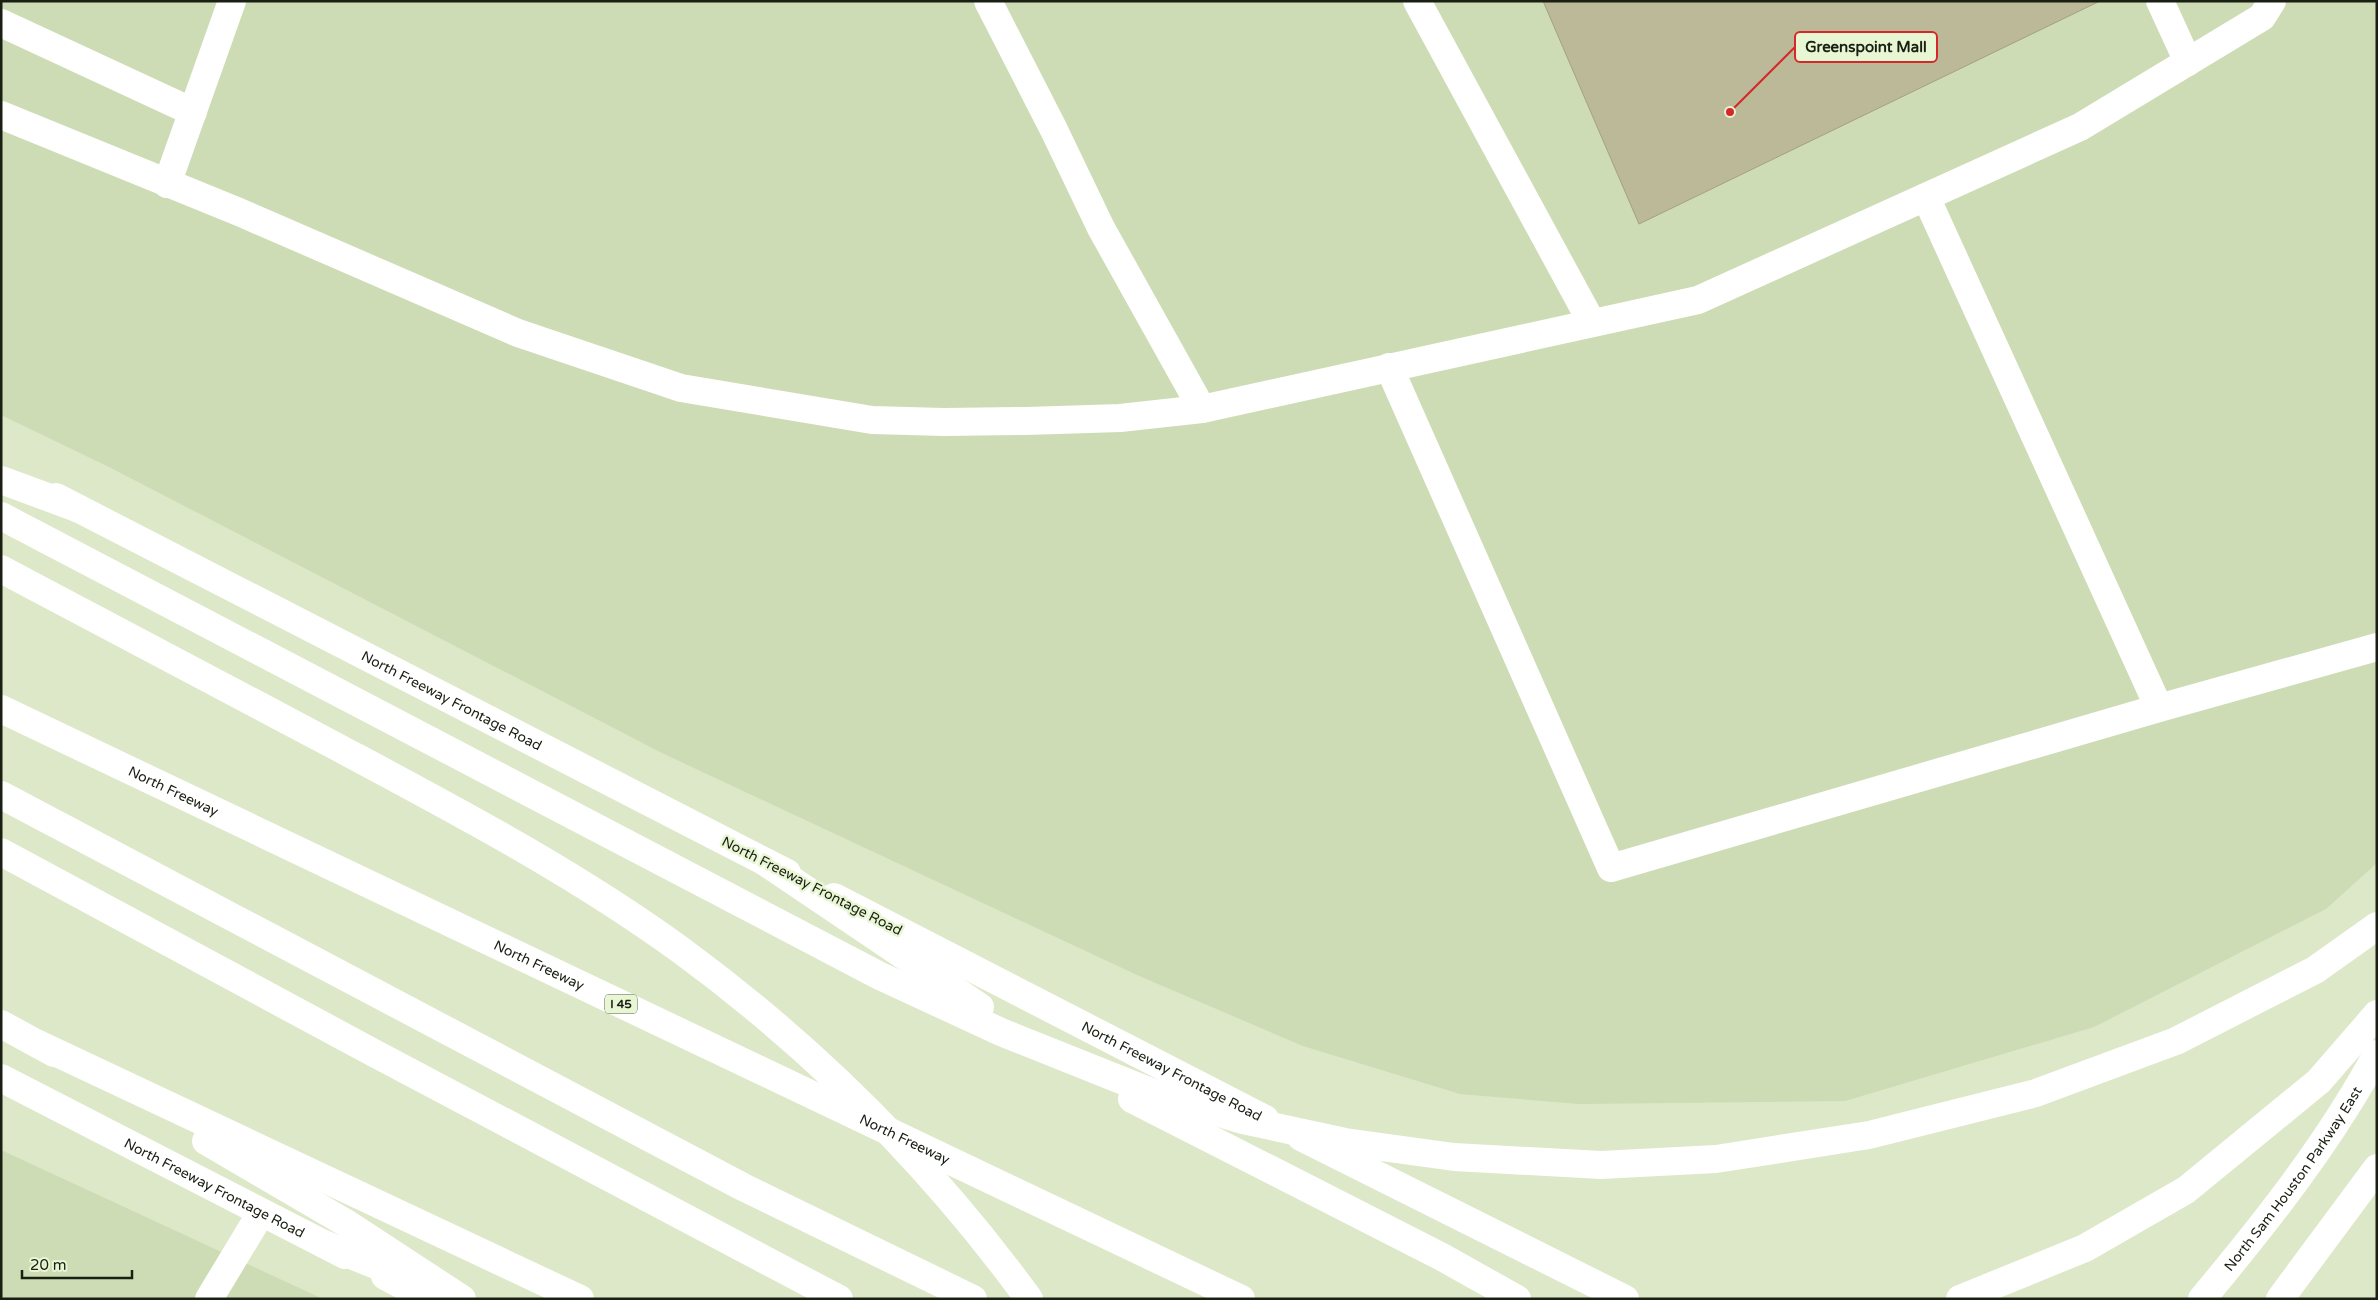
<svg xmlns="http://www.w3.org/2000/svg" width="2378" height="1300" viewBox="0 0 2378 1300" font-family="'Varela Round',sans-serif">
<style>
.built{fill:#cddcb4}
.building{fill:#bcb998;stroke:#a4a180}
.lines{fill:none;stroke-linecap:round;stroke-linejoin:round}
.minor{stroke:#fff;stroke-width:28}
.major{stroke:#fff;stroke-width:28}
.highway{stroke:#fff;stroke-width:28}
.labels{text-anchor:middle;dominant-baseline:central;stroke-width:5;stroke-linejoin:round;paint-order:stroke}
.shield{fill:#e9f6d4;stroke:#58604d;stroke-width:1}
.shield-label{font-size:12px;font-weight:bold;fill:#1a1f13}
.street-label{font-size:14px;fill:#1a1f13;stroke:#e9f6d4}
.leader{fill:none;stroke:#d62828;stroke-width:2}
.callout-dot{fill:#d62828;stroke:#e9f6d4;stroke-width:2}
.callout{fill:#e9f6d4;stroke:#d62828;stroke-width:2}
.callout-label{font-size:15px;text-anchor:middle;font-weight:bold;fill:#1a1f13}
</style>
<rect width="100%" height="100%" fill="#dce8c7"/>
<!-- built -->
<g class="built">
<path d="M1,1H2377V863L2326,909L2094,1027L1845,1101L1579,1104L1460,1094L1303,1046L1137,975L662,753L109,467L1,415Z"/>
<path d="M1,1150L323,1299H1Z"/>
</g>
<!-- building -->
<path class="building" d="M1543,1H2100L1639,224Z"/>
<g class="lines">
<!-- minor -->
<g class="minor">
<path d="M988,1L1054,130L1101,228L1202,409"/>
<path d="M1417,1L1592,323"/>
<path d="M2160,1L2188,62"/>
<path d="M1,23L193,112"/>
<path d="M1,115L239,212L518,333L681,388L872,420L944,422L1026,421L1120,418L1202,409L1698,300L2080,127L2262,17L2272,1"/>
<path d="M167,184L232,1"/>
<path d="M1926,197L2159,708"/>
<path d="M1389,367L1611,868L2159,708L2377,647"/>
<path d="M209,1299L261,1213"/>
</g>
<!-- major -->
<g class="major">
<path id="s1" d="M56,497L787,873"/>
<path id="s2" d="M834,897L1265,1119"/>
<path id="s3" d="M1,1078L345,1255"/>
<path d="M1301,1137L1625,1299"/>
<path d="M385,1276L428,1299"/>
<path d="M1960,1299L2085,1248L2186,1190L2319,1081L2377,1014"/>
<path id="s4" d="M2202,1299C2266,1222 2329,1143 2377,1054"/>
</g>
<!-- highway -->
<g class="highway">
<path d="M1,480L77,508"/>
<path d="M1,516L880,976L1001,1032L1151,1092L1243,1120L1345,1142L1454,1157L1601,1165L1716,1159L1869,1135L2036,1093L2176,1041L2315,970L2377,926"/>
<path d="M1,569C114,629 227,689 341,749C457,811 575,873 682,951C814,1048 932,1166 1029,1299"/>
<path id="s5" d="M1,709L1241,1299"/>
<path d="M1,795L743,1187L973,1299"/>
<path d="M1,852L372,1052L839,1299"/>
<path d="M765,862L980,1007"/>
<path d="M1,1024L54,1053"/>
<path d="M38,1044L580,1299"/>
<path d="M1132,1099L1442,1257L1517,1299"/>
<path d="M206,1141L346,1223L462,1299"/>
<path d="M324,1244L415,1281"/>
<path d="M2280,1299L2377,1168"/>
</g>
</g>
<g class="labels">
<!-- shield labels -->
<rect class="shield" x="605" y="994.5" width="32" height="19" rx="4"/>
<g class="shield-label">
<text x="621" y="1004">I 45</text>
</g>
<!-- street labels -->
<g class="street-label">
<text stroke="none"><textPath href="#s1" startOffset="445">North Freeway Frontage Road</textPath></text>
<text stroke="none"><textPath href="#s5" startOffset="191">North Freeway</textPath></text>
<text transform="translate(812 886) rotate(27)">North Freeway Frontage Road</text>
<text stroke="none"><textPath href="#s5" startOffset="596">North Freeway</textPath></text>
<text stroke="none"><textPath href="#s2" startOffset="380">North Freeway Frontage Road</textPath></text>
<text stroke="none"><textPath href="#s5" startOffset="1001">North Freeway</textPath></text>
<text stroke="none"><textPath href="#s4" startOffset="151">North Sam Houston Parkway East</textPath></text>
<text stroke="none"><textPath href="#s3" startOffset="240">North Freeway Frontage Road</textPath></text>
</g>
</g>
<!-- callouts -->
<path class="leader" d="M1730 112L1795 47"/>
<circle class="callout-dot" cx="1730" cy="112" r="5"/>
<rect class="callout" x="1795" y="32" width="142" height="30" rx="5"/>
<g class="callout-label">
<text x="1866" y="52">Greenspoint Mall</text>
</g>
<!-- border -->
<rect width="2378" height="1300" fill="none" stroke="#1a1f13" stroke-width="5"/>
<!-- scale -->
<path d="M22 1270v8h110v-8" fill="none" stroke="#1a1f13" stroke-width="2.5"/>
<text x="30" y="1270" font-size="15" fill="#1a1f13" stroke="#e9f6d4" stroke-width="4" paint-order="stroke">20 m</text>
</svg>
